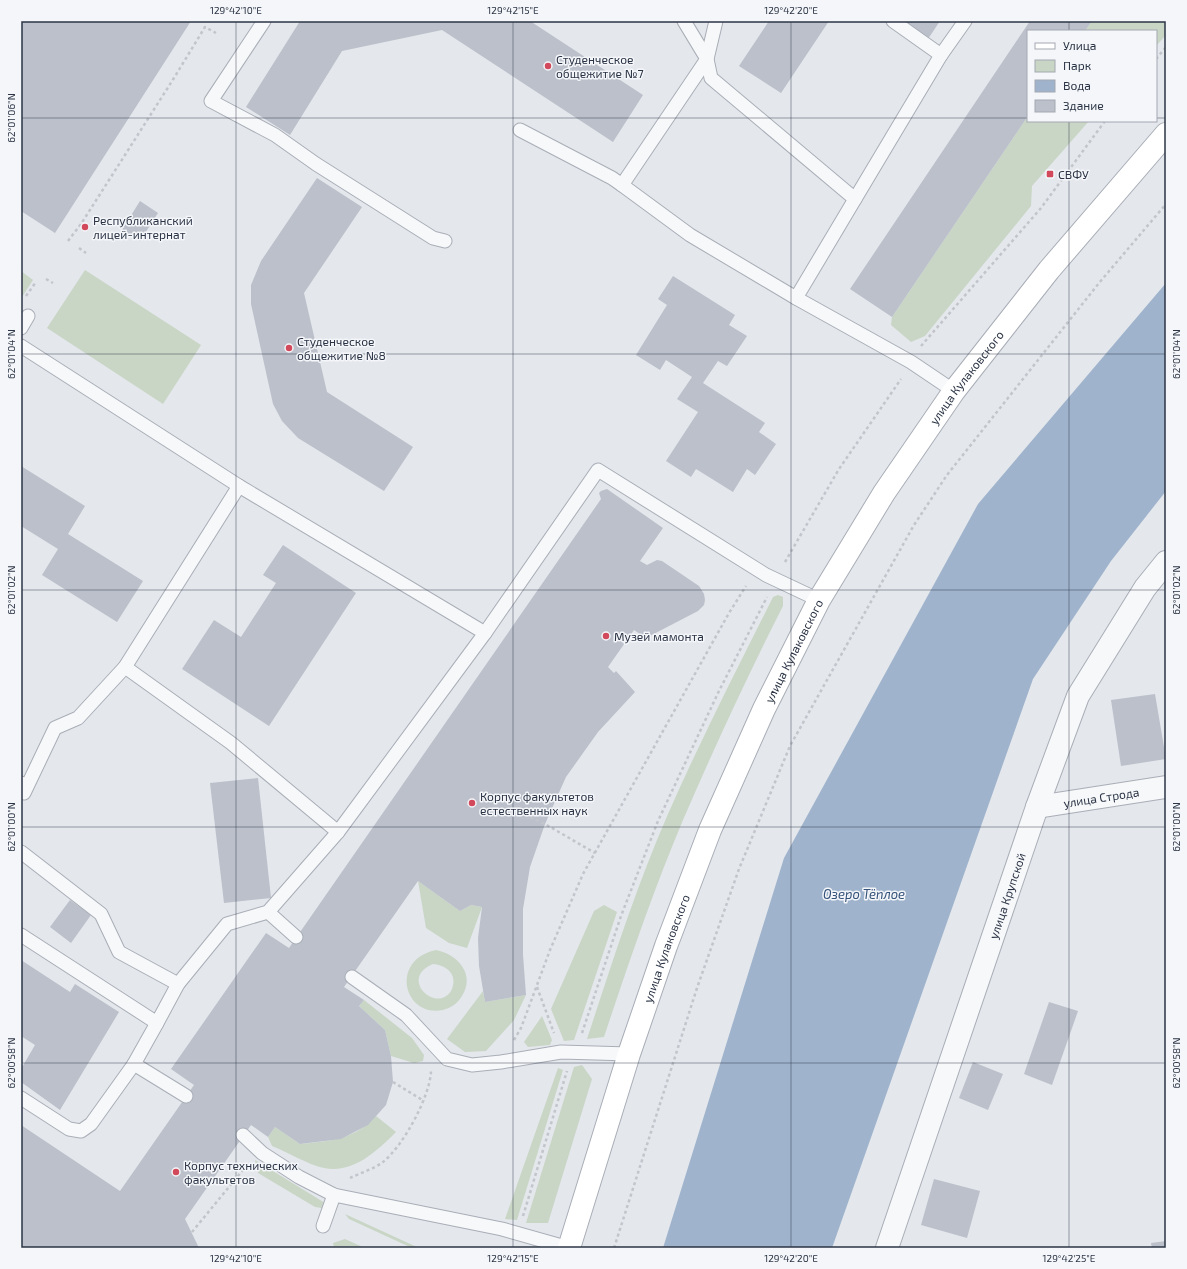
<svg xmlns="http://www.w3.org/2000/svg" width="1187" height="1269" viewBox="0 0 1187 1269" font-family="'Exo 2',sans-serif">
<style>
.green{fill:#c9d6c5;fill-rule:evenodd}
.water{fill:#9fb4cc}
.building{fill:#bbc0ca}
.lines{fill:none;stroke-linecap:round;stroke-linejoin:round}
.lane-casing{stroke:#a9aeb7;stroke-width:15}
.street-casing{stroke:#a9aeb7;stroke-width:24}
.secondary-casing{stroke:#a9aeb7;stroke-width:24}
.path{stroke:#c2c5cb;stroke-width:2.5;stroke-dasharray:3 3;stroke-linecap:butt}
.lane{stroke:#f7f8fa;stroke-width:13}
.street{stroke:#f7f8fa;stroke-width:22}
.secondary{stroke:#fff;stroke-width:22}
.ticks{fill:none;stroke:#2b3445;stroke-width:1;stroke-opacity:0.45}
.poi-dot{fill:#d1495b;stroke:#f4f6f9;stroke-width:1.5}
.labels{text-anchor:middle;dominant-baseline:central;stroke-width:3;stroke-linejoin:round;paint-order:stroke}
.poi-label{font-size:12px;fill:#2b3445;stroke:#f4f6f9;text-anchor:start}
.street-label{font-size:12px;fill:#2b3445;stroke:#f4f6f9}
.water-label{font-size:13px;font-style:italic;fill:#34527a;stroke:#f4f6f9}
.neatline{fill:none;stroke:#2b3445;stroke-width:1.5}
.ticks-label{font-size:10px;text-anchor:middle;fill:#2b3445}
</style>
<rect width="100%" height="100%" fill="#e4e7ec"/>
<!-- green -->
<g class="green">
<path d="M1092,21H1166V35L1156,46V31H1085Z"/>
<path d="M1028,116V121H1089L1032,186L1031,206L925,336L911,342L891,325L892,317Z"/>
<path d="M85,270L201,345L163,404L47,328Z"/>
<path d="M21,271L33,280L22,297L21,296Z"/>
<path d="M778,595L783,597V606C747,677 714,748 683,820C653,891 628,965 604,1037L587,1039C612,963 636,887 668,814C700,741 737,669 773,597Z"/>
<path d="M418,881L460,911L471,905L482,907L467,948L449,943L426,928Z"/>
<path d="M604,905L617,912L574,1040L564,1041L551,1009L594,911Z"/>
<path d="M436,950C457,954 476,974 462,996C458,1003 451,1008 443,1010C404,1018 389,960 436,950ZM433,964C446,965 458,974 452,989C439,1016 397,979 433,964Z"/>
<path d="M483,991L485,1002L526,995L514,1020L486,1051L465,1052L447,1039Z"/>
<path d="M364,1000L412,1038L424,1055L423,1061L414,1063L391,1056L385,1030L359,1006Z"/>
<path d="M542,1016L552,1040L550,1045L528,1047L524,1042Z"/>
<path d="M582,1065L592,1079L548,1223H526L574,1067Z"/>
<path d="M558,1068L563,1070L517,1220L505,1219Z"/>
<path d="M376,1116L396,1132C377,1151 353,1174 324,1168C309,1165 287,1152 272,1146L268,1137L275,1127L300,1144C329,1141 355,1140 376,1116Z"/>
<path d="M255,1160L325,1203L322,1208L315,1207L258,1173Z"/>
<path d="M345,1214L419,1248H412L349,1219Z"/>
<path d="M345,1239L365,1248H334L333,1243Z"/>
</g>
<!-- water -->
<path class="water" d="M1166,283V491L1111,561L1033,679L832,1248H663L784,858L978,504Z"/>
<!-- building -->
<g class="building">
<path d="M21,21H191L55,233L21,211Z"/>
<path d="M300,21H530L643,95L613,142L442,30L342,51L290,135L246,107Z"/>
<path d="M769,21H829L781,93L739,66Z"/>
<path d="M901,21H940L928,39Z"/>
<path d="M1030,21H1092L1085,31H1028V116L892,317L850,289Z"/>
<path d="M317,178L362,207L304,293L327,392L413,447L384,491L298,438L282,421L273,404L251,304V285L261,261Z"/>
<path d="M140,201L158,213L140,241L122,230Z"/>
<path d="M673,276L735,315L729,325L747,336L727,366L718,361L703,383L765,423L759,432L776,444L755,475L747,469L733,492L696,469L691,477L666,461L698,412L677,399L692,377L666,360L660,370L636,355L667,305L658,299Z"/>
<path d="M21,466L85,506L68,534L143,581L117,622L42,575L58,549L21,526Z"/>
<path d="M607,489L663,528L640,561L647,565L657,560L662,561L699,586L704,594L705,600L704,605L698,611L646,638L634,630L608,667L614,673L616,671L635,692L598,732L566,777L545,824L530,867L523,909V955L526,995L485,1002L479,966L478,938L482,907L471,905L460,911L418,881L344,987L364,1000L359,1006L385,1030L391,1056L393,1082L386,1105L368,1125L341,1139L300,1144L275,1127L268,1137L251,1125L185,1219L199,1248H21V1125L120,1191L194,1085L171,1069L266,933L289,948L601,499L599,493L601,491Z"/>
<path d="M283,545L356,593L269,726L182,669L214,620L241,637L276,583L263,575Z"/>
<path d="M1155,694L1166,759L1121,766L1111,700Z"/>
<path d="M258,778L271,898L224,903L210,783Z"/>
<path d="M70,900L91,915L71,943L50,927Z"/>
<path d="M21,960L70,992L75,984L119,1012L60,1110L21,1082V1069L35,1045L21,1036Z"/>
<path d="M1049,1002L1078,1011L1052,1085L1024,1074Z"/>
<path d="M973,1062L1003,1074L988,1110L959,1098Z"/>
<path d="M934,1179L980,1191L967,1238L921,1225Z"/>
<path d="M1166,1241V1248H1152L1151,1243Z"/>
</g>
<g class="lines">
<defs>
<g id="lane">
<path d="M264,21L211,101L275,135L316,164L433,238L445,241"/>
<path d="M684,21L707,59L622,185L690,235L796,298"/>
<path d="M716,21L707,59L711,78L855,199L796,298L911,362L954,391"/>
<path d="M893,21L941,55"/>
<path d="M520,130L612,178L622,185"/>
<path d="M855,199L941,55L965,21"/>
<path d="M21,328L28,316"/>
<path d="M21,346L239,486L485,633L338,832L268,912L227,924L178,984L157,1023L21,935"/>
<path d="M485,633L598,470L766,575L819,600"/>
<path d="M125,667L231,743L338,832"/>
<path d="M21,783L24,793L55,728L78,718L125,667L239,486"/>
<path d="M21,852L101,914L119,952L178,984"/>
<path d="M268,912L296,937"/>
<path d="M352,977L406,1015L447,1059L472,1065L501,1062L561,1052L629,1054"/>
<path d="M134,1064L186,1096"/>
<path d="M21,1098L69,1129L81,1131L91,1124L134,1064L157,1023"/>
<path d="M243,1135L262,1153L299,1177L334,1195L502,1229L569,1248"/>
<path d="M323,1226L334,1195"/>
</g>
<g id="street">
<path id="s1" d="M1037,807L1166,787"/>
<path id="s2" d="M887,1248L1037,807L1078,696L1145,588L1166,562"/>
</g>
<g id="secondary">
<path id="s3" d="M569,1248L629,1054L666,946L710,830L764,709L819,600L884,493L954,391L1049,270L1166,134"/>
</g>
</defs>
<!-- lane casing -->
<use href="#lane" class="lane-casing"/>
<!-- street casing -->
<use href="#street" class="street-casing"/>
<!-- secondary casing -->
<use href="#secondary" class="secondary-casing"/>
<!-- path -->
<g class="path">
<path d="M1156,59L1166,47"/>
<path d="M68,241L81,224L174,78L205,27L216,33"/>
<path d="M79,248L86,253"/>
<path d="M46,279L53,283"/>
<path d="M26,296L36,282"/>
<path d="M921,346L1041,208L1105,121"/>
<path d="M785,562L839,469L901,379"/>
<path d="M514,810L545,824L595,853"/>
<path d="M537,987L554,1033"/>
<path d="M582,1033L621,916L658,821L718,693L767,597"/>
<path d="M514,1040L521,1028L550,950L583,874L729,613L746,586"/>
<path d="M393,1082L424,1101"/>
<path d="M350,1178C360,1173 374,1169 383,1162C403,1146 430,1097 431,1071"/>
<path d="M523,1216L567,1071"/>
<path d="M192,1232L247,1165"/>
<path d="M614,1248L697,988L739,869L790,746L914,525L947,475L1099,283L1166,204"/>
</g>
<!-- lane -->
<use href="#lane" class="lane"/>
<!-- street -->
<use href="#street" class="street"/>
<!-- secondary -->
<use href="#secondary" class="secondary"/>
</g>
<!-- ticks -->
<path class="ticks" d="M236,21V1248M513,21V1248M791,21V1248M1069,21V31M21,118H1028M1156,118H1166M1069,121V1248M21,354H1166M21,590H1166M21,827H1166M21,1063H1166"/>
<!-- markers -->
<g class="poi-dot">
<circle cx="548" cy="66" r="4"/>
<rect x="1046" y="170" width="8" height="8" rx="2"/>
<circle cx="85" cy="227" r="4"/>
<circle cx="289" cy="348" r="4"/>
<circle cx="606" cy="636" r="4"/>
<circle cx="472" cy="803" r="4"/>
<circle cx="176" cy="1172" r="4"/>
</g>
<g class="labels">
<!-- poi labels -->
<g class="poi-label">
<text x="556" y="59">Студенческое<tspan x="556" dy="14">общежитие №7</tspan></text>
<text x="1058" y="174">СВФУ</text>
<text x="93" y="220">Республиканский<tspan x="93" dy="14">лицей-интернат</tspan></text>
<text x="297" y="341">Студенческое<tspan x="297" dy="14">общежитие №8</tspan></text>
<text x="614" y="636">Музей мамонта</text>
<text x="480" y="796">Корпус факультетов<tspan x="480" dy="14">естественных наук</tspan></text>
<text x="184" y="1165">Корпус технических<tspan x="184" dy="14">факультетов</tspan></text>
</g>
<!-- street labels -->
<g class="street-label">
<text stroke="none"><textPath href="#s3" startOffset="963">улица Кулаковского</textPath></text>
<text stroke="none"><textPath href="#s3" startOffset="639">улица Кулаковского</textPath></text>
<text stroke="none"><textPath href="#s1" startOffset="65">улица Строда</textPath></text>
<text stroke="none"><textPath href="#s2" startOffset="372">улица Крупской</textPath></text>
<text stroke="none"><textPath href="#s3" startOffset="315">улица Кулаковского</textPath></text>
</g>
<!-- water labels -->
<g class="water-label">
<text x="864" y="894">Озеро Тёплое</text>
</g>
</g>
<!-- border -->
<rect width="1187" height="1269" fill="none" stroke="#f4f6f9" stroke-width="44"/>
<!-- legend -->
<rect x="1027" y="30" width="130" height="92" fill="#f4f6f9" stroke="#a4a8b1"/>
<rect x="1035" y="43" width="20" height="6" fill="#ffffff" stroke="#a4a8b1"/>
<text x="1063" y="50" font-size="12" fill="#2b3445">Улица</text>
<rect x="1035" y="60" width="20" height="12" fill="#c9d6c5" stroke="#a4a8b1"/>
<text x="1063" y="70" font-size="12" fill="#2b3445">Парк</text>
<rect x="1035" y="80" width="20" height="12" fill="#9fb4cc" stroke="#a4a8b1"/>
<text x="1063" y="90" font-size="12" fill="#2b3445">Вода</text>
<rect x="1035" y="100" width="20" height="12" fill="#bbc0ca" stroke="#a4a8b1"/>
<text x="1063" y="110" font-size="12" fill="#2b3445">Здание</text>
<rect x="22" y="22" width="1143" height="1225" class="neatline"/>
<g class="ticks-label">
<text x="236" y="14">129°42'10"E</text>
<text x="513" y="14">129°42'15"E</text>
<text x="791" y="14">129°42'20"E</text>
<text transform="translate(11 118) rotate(-90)" y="4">62°01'06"N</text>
<text transform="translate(11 354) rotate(-90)" y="4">62°01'04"N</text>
<text transform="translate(1176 354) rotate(-90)" y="4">62°01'04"N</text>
<text transform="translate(11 590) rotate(-90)" y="4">62°01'02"N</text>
<text transform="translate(1176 590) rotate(-90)" y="4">62°01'02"N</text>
<text transform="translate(11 827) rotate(-90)" y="4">62°01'00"N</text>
<text transform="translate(1176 827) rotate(-90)" y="4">62°01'00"N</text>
<text transform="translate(11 1063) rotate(-90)" y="4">62°00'58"N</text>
<text transform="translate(1176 1063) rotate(-90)" y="4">62°00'58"N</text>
<text x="236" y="1262">129°42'10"E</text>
<text x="513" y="1262">129°42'15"E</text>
<text x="791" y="1262">129°42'20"E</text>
<text x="1069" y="1262">129°42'25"E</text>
</g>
</svg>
